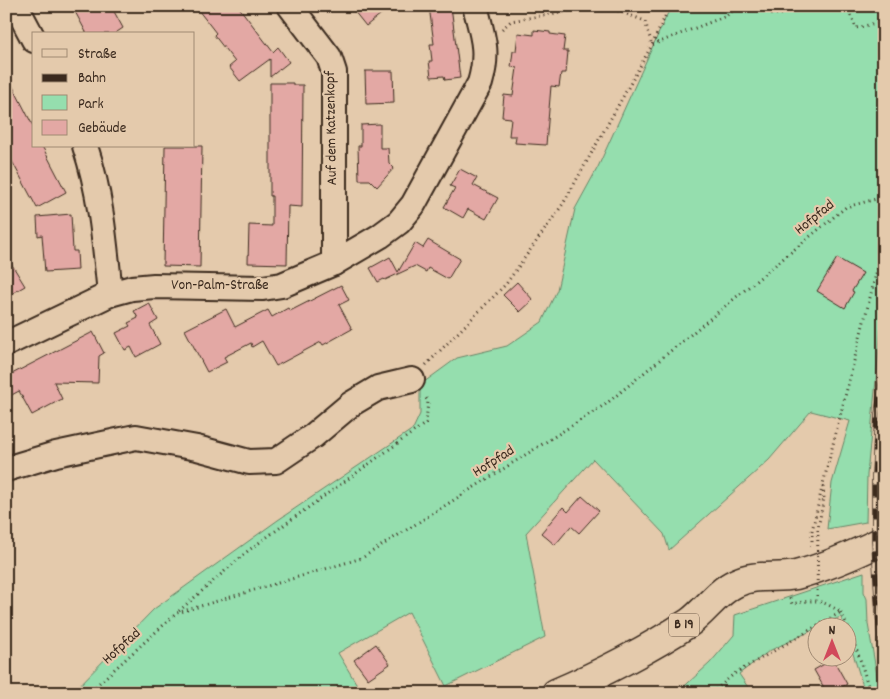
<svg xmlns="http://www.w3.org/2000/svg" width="890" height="699" viewBox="0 0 890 699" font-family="Dekko,sans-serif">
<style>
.green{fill:#95deae;stroke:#688466}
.building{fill:#e3a8a4;stroke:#3b2a1e}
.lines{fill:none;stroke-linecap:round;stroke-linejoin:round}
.minor-casing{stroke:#3b2a1e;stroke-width:28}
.major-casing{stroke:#3b2a1e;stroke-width:31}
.path{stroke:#3b2a1e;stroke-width:3;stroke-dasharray:1 4;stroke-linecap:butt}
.minor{stroke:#e4caac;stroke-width:24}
.major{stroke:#e4caac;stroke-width:28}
.rail-casing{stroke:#3b2a1e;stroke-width:5.5}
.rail{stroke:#e4caac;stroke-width:4;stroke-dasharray:11;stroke-linecap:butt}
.path-bridge{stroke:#3b2a1e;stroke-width:3;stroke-dasharray:1 4;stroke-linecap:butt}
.labels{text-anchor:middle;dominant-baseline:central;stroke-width:4.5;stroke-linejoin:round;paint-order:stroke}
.shield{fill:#e4caac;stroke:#6e5a49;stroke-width:1}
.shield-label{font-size:14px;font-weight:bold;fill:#3b2a1e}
.street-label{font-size:15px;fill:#3b2a1e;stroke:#e4caac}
</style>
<rect width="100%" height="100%" fill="#e4caac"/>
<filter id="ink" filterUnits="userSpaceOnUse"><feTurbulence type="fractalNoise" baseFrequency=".02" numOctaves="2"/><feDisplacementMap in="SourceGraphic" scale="10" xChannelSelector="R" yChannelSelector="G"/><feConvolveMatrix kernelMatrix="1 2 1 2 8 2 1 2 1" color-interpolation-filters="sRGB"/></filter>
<g filter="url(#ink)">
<!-- green -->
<g class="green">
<path d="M671,6H884V296L867,475L866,522L827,529L832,483L850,421L811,411L769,460L669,550L664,534L593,459L526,533L545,637L446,686L409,612L338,653L362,693H72L154,609L278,520L413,429L420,414V385L457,358L507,346L542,322L557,290L575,209L598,167Z"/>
<path d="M864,572V592L867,599L868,624L880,693H865L848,637V626H844L841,617L818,626L817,628L769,651L739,674L752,693H677L710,663L734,635L735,615Z"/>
</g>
<!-- building -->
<g class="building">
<path d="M72,6H111L123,28L114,34H87Z"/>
<path d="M195,6H238L273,52L278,47L289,62L270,77V59L240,81L229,67L235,62L214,35L216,33Z"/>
<path d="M350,6H391L366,26Z"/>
<path d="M429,6H451L460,78L445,80L444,76L431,77L429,61H432L430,44H434Z"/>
<path d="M534,30L550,32V34L565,36L563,51H568L566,73H561L559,87L551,86L546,145L515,143L516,136H509L511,118L502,117L504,95L513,96L517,68L511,67L513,51H516L518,33L534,35Z"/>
<path d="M365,71H393L394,103L366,104Z"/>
<path d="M6,73L34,128V146H42L66,192L37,208L6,150Z"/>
<path d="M270,83H293V85H303L302,207L288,206L287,264L248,263L249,225L272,226V196H270Z"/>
<path d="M380,124V148H388L389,163L394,168L377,187L370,180H359L358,146H361V125Z"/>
<path d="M165,146H202L200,267L163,266Z"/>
<path d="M460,169L477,178L473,185L498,198L486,219L468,209L463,218L444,207L455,188L450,186Z"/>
<path d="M71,214L73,251H77L78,270L45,272L42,235L38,236L37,217Z"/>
<path d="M428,240L460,259L448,279L428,268L426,272L415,266L385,280L384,279L378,282L370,268L390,257L398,272L415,243L423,248Z"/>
<path d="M6,255L25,286L6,297Z"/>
<path d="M837,258L863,273L852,291L854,292L845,308L817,291Z"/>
<path d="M517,282L533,300L520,312L503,295Z"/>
<path d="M341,285L349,300L339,305L352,329L323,345L321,342L276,366L262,341L252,347L251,343L224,357L227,362L207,372L185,330L226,309L235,327L268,310L272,317L288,308L290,311Z"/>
<path d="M149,303L158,320L150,325L160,344L136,357L131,347L125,350L116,333L130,326L128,323L138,318L134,311Z"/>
<path d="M93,332L104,353L99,356L98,383L54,382L62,399L32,415L19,391L6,398V377Z"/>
<path d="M582,496L599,511L579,533L571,526L555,545L541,533L563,507L568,512Z"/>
<path d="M376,644L390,664L368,679L354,660Z"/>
<path d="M833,659L847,684L833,693H827L814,670Z"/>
</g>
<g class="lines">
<defs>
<g id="minor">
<path d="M16,6L34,40"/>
<path d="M290,6L329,57L334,72V263"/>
<path d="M85,146C101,194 105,244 110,294"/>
<path d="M6,344L110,294L132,288L154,286L263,288L282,285L334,263L380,236L399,222L413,205L480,83C489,52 483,37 475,6"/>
<path d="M6,469L56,454L136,437L197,448L249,462L276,461L313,436L351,404L378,388L412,380"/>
</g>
<path id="major" d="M556,693C599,675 651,648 690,622C706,610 718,591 736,583C755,573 776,579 796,575C826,567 856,554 884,540"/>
</defs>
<!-- minor casing -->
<use href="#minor" class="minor-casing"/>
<!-- major casing -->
<use href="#major" class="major-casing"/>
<!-- path -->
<g class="path">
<path d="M769,6V14H785L790,6"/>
<path d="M846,6L856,28L884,21"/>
<path d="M502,29L511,21L580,9L616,10L645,21L652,45L726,16L739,6"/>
<path d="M426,365L506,284L563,204L652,45L670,6"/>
<path d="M823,487L824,498"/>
<path d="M812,546V531L823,484L883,246L884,237"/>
<path d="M179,611L249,550L426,423L428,401L425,397"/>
<path d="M841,612L847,626"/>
<path d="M848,627L861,662L870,693"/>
<path d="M88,693L177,613L362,558L606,404L846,207L884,197"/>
<path d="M712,693L734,674L841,612C819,599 817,599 792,604L790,598"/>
</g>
<!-- minor -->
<use href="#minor" class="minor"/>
<!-- major -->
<use href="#major" class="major"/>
<defs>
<path id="rail" d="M884,364L877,415L874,475V541L877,599L884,690"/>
</defs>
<!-- rail casing -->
<use href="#rail" class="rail-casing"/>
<!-- rail -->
<use href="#rail" class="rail"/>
<!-- path-bridge -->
<path class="path-bridge" d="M817,596L818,528L824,498"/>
</g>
</g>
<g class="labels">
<!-- shield labels -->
<rect class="shield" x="669" y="613.5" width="30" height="23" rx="4"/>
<g class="shield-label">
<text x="684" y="625">B 19</text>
</g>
<!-- street labels -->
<g class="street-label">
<text transform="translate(332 128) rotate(-91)">Auf dem Katzenkopf</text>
<text transform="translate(815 218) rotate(-39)">Hofpfad</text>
<text x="220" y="286">Von-Palm-Straße</text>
<text transform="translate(494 462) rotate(-32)">Hofpfad</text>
<text transform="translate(122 647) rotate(-42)">Hofpfad</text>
</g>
</g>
<!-- margin -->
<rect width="890" height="699" fill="none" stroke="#e4caac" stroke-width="25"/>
<rect x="12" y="12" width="865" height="674" fill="none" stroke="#3b2a1e" stroke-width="2" filter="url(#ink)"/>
<!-- legend -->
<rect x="32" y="32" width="162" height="115" fill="#e4caac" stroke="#a08a73"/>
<rect x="42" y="49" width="25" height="8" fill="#e4caac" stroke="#a08a73"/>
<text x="78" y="58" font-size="15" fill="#3b2a1e">Straße</text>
<rect x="42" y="74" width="25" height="8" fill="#3b2a1e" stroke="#a08a73"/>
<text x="78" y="82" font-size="15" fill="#3b2a1e">Bahn</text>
<rect x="42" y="95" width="25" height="15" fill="#95deae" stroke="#a08a73"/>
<text x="78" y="108" font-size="15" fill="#3b2a1e">Park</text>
<rect x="42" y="120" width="25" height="15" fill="#e3a8a4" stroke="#a08a73"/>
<text x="78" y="132" font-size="15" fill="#3b2a1e">Gebäude</text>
<!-- north arrow -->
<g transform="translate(832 642)"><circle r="24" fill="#e4caac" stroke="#a08a73"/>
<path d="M0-4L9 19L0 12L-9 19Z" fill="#d1495b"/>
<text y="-8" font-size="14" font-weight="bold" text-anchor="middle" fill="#3b2a1e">N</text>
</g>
</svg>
